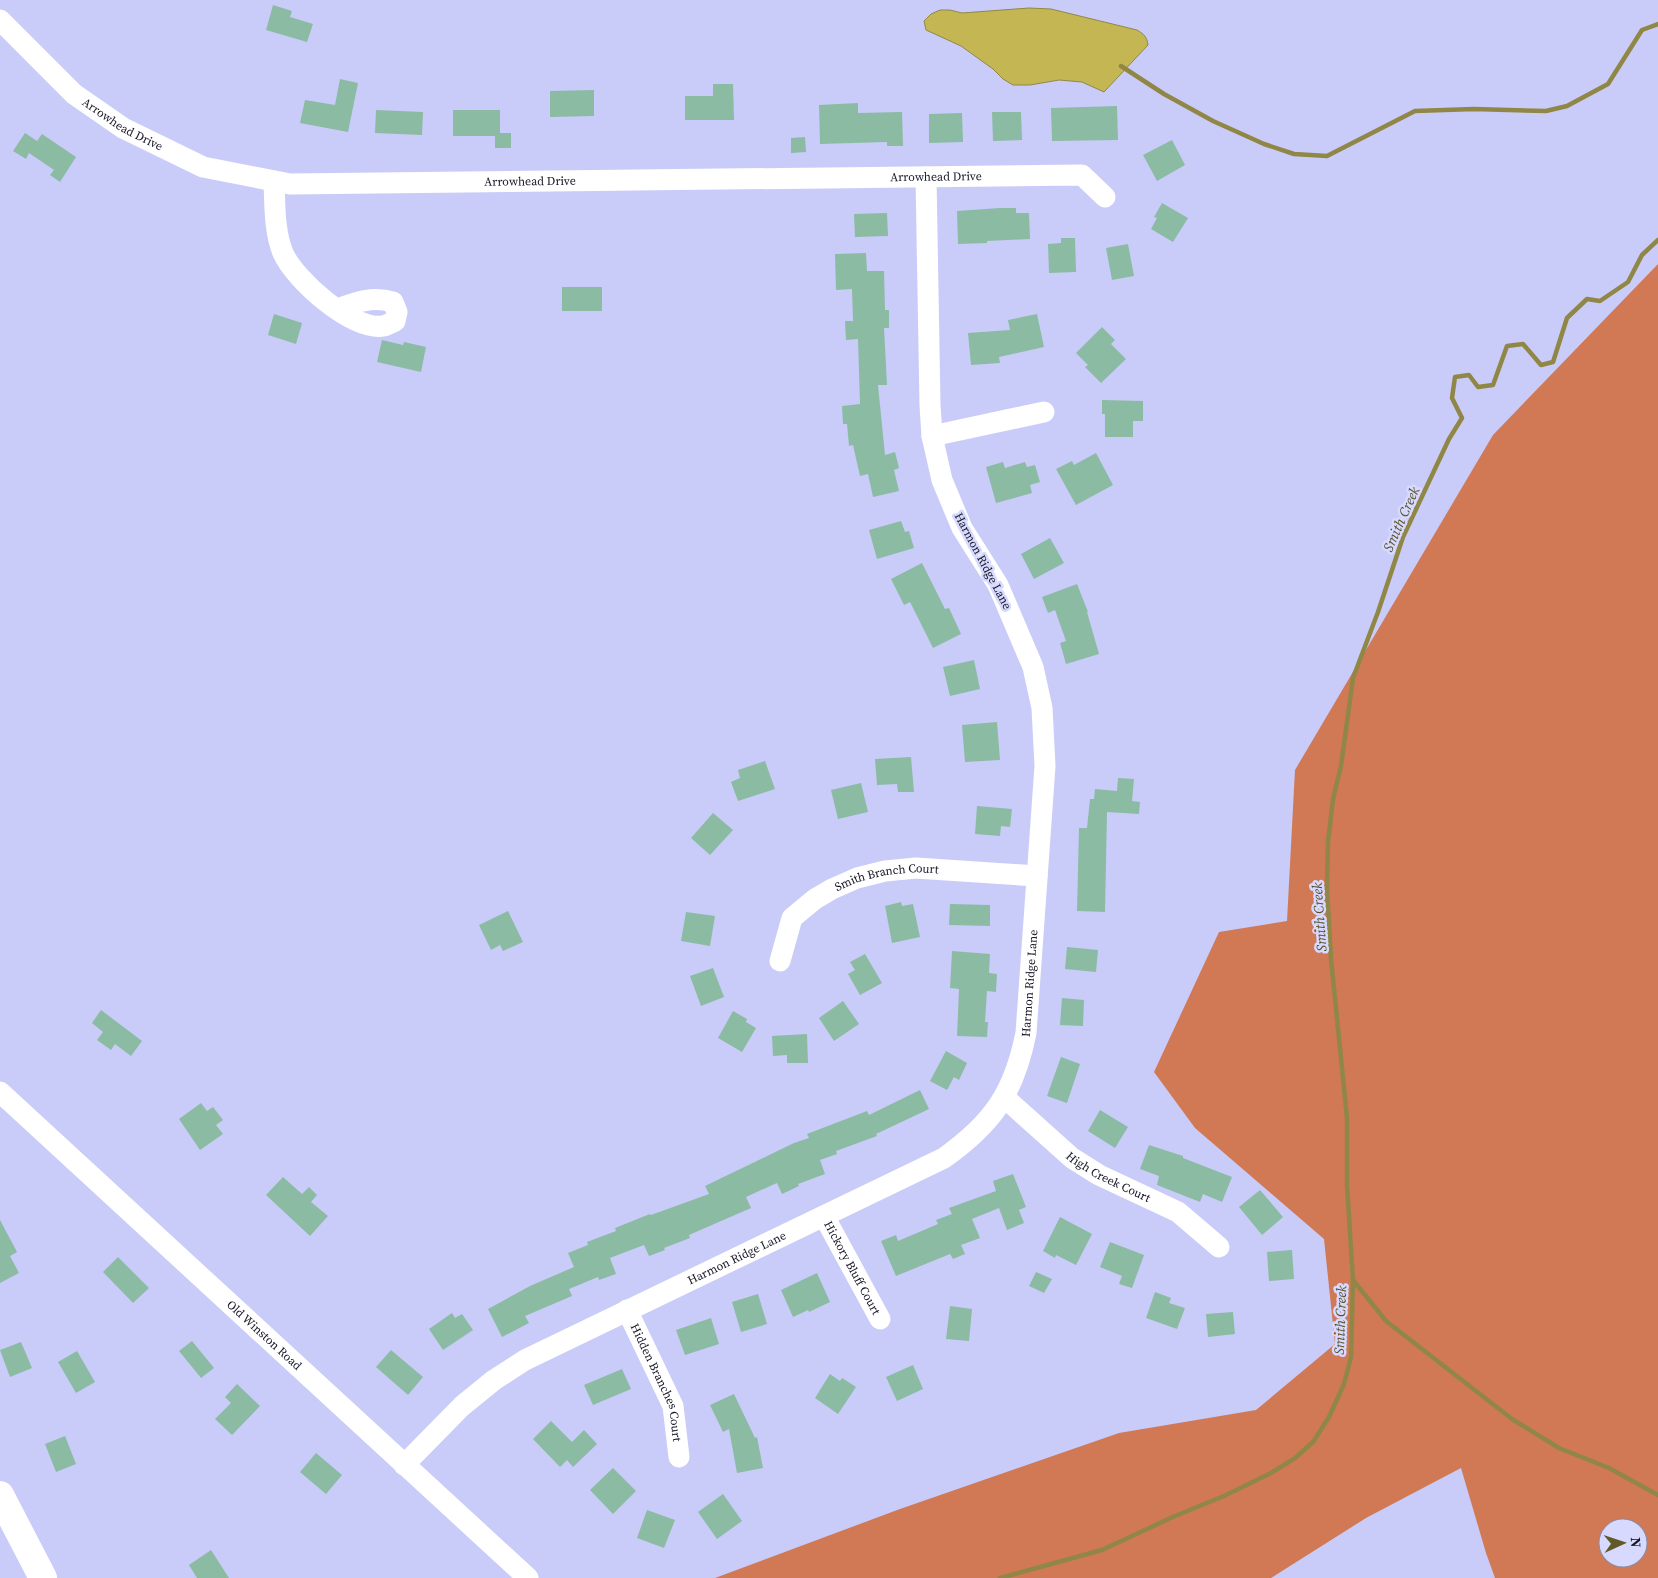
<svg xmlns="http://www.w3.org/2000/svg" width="1658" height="1578" viewBox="0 0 1658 1578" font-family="'Source Serif 4',serif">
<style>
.forest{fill:#d17855;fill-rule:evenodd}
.water{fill:#c4b753;stroke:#908746}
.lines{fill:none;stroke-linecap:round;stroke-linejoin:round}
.stream{stroke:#908746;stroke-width:4.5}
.building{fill:#8bbba3}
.minor{stroke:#fff;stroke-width:21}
.major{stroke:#fff;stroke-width:28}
.labels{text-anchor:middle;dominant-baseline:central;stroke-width:5;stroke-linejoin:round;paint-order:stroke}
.street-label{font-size:12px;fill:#161626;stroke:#d7dafe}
.water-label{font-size:14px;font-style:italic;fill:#565027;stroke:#d7dafe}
</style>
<rect width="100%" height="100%" fill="#c9ccf9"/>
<!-- forest -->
<path class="forest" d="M1658,264V1578H1495L1486,1553L1461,1468L1366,1518L1271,1578H715L900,1509L1119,1433L1256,1410L1335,1344L1324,1239L1195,1128L1154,1072L1219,932L1287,921L1295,770L1493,435ZM1608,1528H1638V1558H1608Z"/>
<!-- water -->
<path class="water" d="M1029,8L1051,9L1137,30C1144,34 1147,37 1148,45L1104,92L1082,82L1059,80L1030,85H1013L1003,79L993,69L961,46L926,30L924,21L931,14L940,10H950L962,13Z"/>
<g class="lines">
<!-- stream -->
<g class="stream">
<path d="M1121,66L1164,94L1213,121L1264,144L1294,154L1327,156L1415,111L1474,109L1546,111L1567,106L1608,84L1642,30L1658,24"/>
<path d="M1353,1280L1386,1321L1512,1419L1559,1448L1609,1468L1658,1495"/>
<path d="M1000,1578L1102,1550L1175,1516L1224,1496L1271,1473L1295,1458L1313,1442L1329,1417L1344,1384L1351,1357L1353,1280L1347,1185V1118L1331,959L1327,888L1328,842L1333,799L1341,766L1353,678L1378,612L1403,537L1449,439L1462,418L1452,398L1455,377L1469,375L1478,387L1493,385L1507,346L1523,344L1541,365L1553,362L1567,318L1587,299L1600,301L1628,282L1642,255L1658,240"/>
</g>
</g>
<!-- building -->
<g class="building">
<path d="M273,5L292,11L290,17L313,24L307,42L266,30Z"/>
<path d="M340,79L358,83L348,132L300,123L305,100L335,105Z"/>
<path d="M713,84H733L734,120H685V96H713Z"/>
<path d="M594,90V116L550,117V91Z"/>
<path d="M858,103V113L902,112L903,146H887V142L820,144L819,105Z"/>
<path d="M1117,106L1118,140L1052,141L1051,108Z"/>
<path d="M376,110L423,112L422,135L375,133Z"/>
<path d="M453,110H500V133H511V148H495V136H453Z"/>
<path d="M992,112H1021L1022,140L993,141Z"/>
<path d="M962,113L963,142L929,143V114Z"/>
<path d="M25,133L37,141L42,134L76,157L60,182L50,175L54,170L29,153L26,159L13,151Z"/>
<path d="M805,137L806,152L791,153V138Z"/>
<path d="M1172,140L1185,165L1157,181L1143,155Z"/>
<path d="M1162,203L1188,218L1173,242L1151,229L1157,218L1154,217Z"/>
<path d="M1000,208H1016V213H1029L1030,239L987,241V243L958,244L957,211Z"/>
<path d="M887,213L888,236L855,237L854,214Z"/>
<path d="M1061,238H1075L1076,272L1049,273L1048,244L1061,243Z"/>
<path d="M1128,244L1134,276L1112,280L1106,248Z"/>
<path d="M866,253L867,271H884L885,310H889V328H884L887,385H878L885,455L895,452L899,468L894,470L899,491L873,497L868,474L860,476L853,445L849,446L847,424H843L842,406L860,404L858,339L846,340L845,321H853L852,289L836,290L835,254Z"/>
<rect x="562" y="287" width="40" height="24"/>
<path d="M274,314L302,323L296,344L268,335Z"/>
<path d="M1037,314L1044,347L999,357L1000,363L971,365L968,333L1010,330L1008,320Z"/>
<path d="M1102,327L1115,340L1111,344L1126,359L1101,383L1085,367L1088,365L1076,353Z"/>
<path d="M382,340L403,345L404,342L426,347L421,372L377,362Z"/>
<path d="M1102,400L1143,401V421H1133V437H1105V414H1102Z"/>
<path d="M1096,453L1113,485L1076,505L1056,469L1072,461L1074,465Z"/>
<path d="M1003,462L1005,468L1025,462L1027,467L1035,465L1040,482L1030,485L1032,493L996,503L986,467Z"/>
<path d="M901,521L905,532L909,531L914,548L877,559L869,530Z"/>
<path d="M1050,538L1064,563L1034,579L1021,554Z"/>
<path d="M922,563L945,609L949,608L961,634L933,648L910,602L904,605L891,579Z"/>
<path d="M1077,584L1088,612H1087L1099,654L1066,664L1060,643L1066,641L1055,610L1048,613L1042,597Z"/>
<path d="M974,660L980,689L950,696L943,667Z"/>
<path d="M997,722L1000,760L965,762L962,725Z"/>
<path d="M911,757L914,792H898L897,784L877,785L875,759Z"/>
<path d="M765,761L775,789L738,801L731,782L740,778L738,770Z"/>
<path d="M1118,778L1134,779L1132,801L1140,802L1139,814L1107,812L1105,912L1077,911L1079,828H1087L1090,799H1094L1095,789L1117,791Z"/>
<path d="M861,783L868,812L838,819L831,790Z"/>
<path d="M977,806L1012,809L1010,827L1001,826L1000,836L975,834Z"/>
<path d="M713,813L733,830L710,855L691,838Z"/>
<path d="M901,902L902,906L913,904L920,937L892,943L885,906Z"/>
<path d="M950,904L990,905V926L949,925Z"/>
<path d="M508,911L523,942L503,951L500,945L491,950L479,925Z"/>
<path d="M686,912L715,916L710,946L681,941Z"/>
<path d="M1067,947L1098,950L1096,972L1065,969Z"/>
<path d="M952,951L990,954L989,973L997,974L996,992L987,991L985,1022H988L987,1037L957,1036L959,989L950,988Z"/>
<path d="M865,954L882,983L860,995L848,974L855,970L850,962Z"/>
<path d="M713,968L724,997L701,1006L690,976Z"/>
<path d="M1062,998L1084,1000L1083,1026L1060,1025Z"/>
<path d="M843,1001L859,1024L834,1041L819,1018Z"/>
<path d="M101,1010L142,1041L131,1056L115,1044L111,1050L97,1040L103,1032L92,1023Z"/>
<path d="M733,1011L747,1019L746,1022L756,1028L742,1052L718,1038Z"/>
<path d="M807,1034L808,1063H787V1055L773,1056L772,1036Z"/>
<path d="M946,1051L967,1063L959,1080L954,1077L947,1090L930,1081Z"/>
<path d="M1061,1057L1080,1064L1067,1103L1047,1096Z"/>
<path d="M920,1090L929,1109L876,1134L877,1136L836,1151L837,1154L820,1160L825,1174L798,1184L799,1186L782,1194L777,1183L746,1197L751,1208L689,1235L690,1238L664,1248L665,1250L649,1256L644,1245L610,1258L616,1274L599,1280L598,1277L569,1289L572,1296L525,1316L529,1323L502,1337L488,1309L530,1286L574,1267L568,1253L588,1245L587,1242L616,1231L615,1228L650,1214L651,1215L709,1194L705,1186L794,1143L809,1138L807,1134L867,1111L869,1115Z"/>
<path d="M201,1103L207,1111L213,1107L223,1120L216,1125L223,1134L200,1150L179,1119Z"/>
<path d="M1100,1110L1128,1127L1115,1148L1088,1131Z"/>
<path d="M1149,1145L1183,1156V1158L1232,1177L1222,1202L1203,1194L1200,1202L1157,1185L1159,1176L1140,1169Z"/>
<path d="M1013,1174L1026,1207L1019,1210L1024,1223L1007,1230L999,1208L972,1219L980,1238L961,1245L965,1254L953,1259L950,1254L896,1276L881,1241L896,1235L898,1241L938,1224L936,1220L952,1214L949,1208L996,1191L993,1181Z"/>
<path d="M283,1177L302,1194L309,1187L317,1195L311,1202L328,1216L310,1236L266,1195Z"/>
<path d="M1260,1190L1283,1217L1262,1235L1239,1207Z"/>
<path d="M1060,1217L1092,1234L1076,1265L1056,1255L1055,1258L1043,1251Z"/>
<path d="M0,1220L17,1252L10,1256L19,1273L0,1283Z"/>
<path d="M1110,1242L1144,1255L1132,1288L1119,1284L1122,1276L1100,1267Z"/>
<path d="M1292,1250L1294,1279L1269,1281L1267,1252Z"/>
<path d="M118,1257L149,1288L133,1303L103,1272Z"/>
<path d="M1036,1272L1052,1279L1044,1293L1029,1286Z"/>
<path d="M817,1273L830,1302L809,1312L808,1310L793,1317L781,1290Z"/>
<path d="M1155,1292L1171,1298L1169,1303L1185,1308L1177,1329L1146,1318Z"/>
<path d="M758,1294L767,1324L741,1332L732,1302Z"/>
<path d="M950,1306L972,1309L969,1341L946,1339Z"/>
<path d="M1233,1312L1235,1334L1208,1337L1206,1314Z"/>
<path d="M452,1313L455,1318L462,1314L473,1330L443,1350L429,1329Z"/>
<path d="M711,1318L719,1344L685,1355L676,1330Z"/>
<path d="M192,1341L214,1368L201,1378L179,1351Z"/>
<path d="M21,1342L32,1368L10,1377L0,1350Z"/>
<path d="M391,1350L423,1377L408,1395L376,1367Z"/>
<path d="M77,1351L95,1382L76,1393L58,1362Z"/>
<path d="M913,1365L923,1389L897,1401L886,1377Z"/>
<path d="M622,1369L631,1389L593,1405L584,1385Z"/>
<path d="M830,1374L840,1381L842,1378L856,1387L838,1414L815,1398Z"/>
<path d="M237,1384L260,1406L232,1435L215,1419L231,1403L225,1397Z"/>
<path d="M734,1394L755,1438L757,1437L763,1468L737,1473L729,1429L723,1432L710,1405Z"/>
<path d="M551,1421L572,1442L584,1430L597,1444L573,1467L567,1460L560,1467L533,1439Z"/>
<path d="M65,1436L76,1464L56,1472L45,1444Z"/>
<path d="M316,1453L342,1475L326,1494L300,1472Z"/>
<path d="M613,1468L636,1491L613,1514L590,1490Z"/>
<path d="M723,1494L742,1521L717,1539L698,1512Z"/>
<path d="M647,1510L675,1520L664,1548L637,1538Z"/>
<path d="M211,1550L229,1578H197L189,1565Z"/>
</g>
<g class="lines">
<!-- minor -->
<g class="minor">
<path id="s1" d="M0,20L74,94L123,128L203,167L290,184L1082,175L1105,197"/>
<path d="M274,181C275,204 274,231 283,253C295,280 352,331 384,326C387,325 391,323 395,321L397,312L393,302C373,296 356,302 338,309"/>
<path d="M932,436L1044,412"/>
<path id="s2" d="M780,961L792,918L815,899L832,889L857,878L885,871L916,868L1037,876"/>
<path id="s3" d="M0,1092L528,1578"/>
<path id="s4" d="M1005,1098L1072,1158L1099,1175L1178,1212L1219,1247"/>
<path id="s5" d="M824,1216L880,1319"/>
<path id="s6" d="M627,1310L673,1406L679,1457"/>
<path id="s7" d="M404,1465L462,1406L494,1380L525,1360L944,1158C993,1123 1014,1093 1026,1033L1045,766L1042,708L1033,667L998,585L962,528L942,480L932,436L930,405L926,177"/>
</g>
<!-- major -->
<path class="major" d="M0,1495L43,1578"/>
</g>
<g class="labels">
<!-- street labels -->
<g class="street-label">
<text stroke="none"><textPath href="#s1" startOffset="162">Arrowhead Drive</textPath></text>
<text stroke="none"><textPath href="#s1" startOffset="988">Arrowhead Drive</textPath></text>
<text stroke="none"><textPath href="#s1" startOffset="582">Arrowhead Drive</textPath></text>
<text transform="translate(983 561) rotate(62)">Harmon Ridge Lane</text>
<text stroke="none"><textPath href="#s2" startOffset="151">Smith Branch Court</textPath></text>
<text stroke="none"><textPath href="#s7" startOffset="830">Harmon Ridge Lane</textPath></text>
<text stroke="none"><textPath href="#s4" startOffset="131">High Creek Court</textPath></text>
<text stroke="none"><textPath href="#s7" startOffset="396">Harmon Ridge Lane</textPath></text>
<text stroke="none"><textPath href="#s5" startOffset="59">Hickory Bluff Court</textPath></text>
<text stroke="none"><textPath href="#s3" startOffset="359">Old Winston Road</textPath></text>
<text stroke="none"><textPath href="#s6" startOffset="79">Hidden Branches Court</textPath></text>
</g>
<!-- water labels -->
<g class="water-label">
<text transform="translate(1401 519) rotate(-66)">Smith Creek</text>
<text transform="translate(1319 917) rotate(-94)">Smith Creek</text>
<text transform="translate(1340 1320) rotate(-88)">Smith Creek</text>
</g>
</g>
<!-- north arrow -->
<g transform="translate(1623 1543) rotate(87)"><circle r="24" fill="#d7dafe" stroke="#8a8ca8"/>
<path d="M0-4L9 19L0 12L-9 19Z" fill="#615a26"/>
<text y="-8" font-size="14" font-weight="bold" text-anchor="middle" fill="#161626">N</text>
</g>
</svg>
